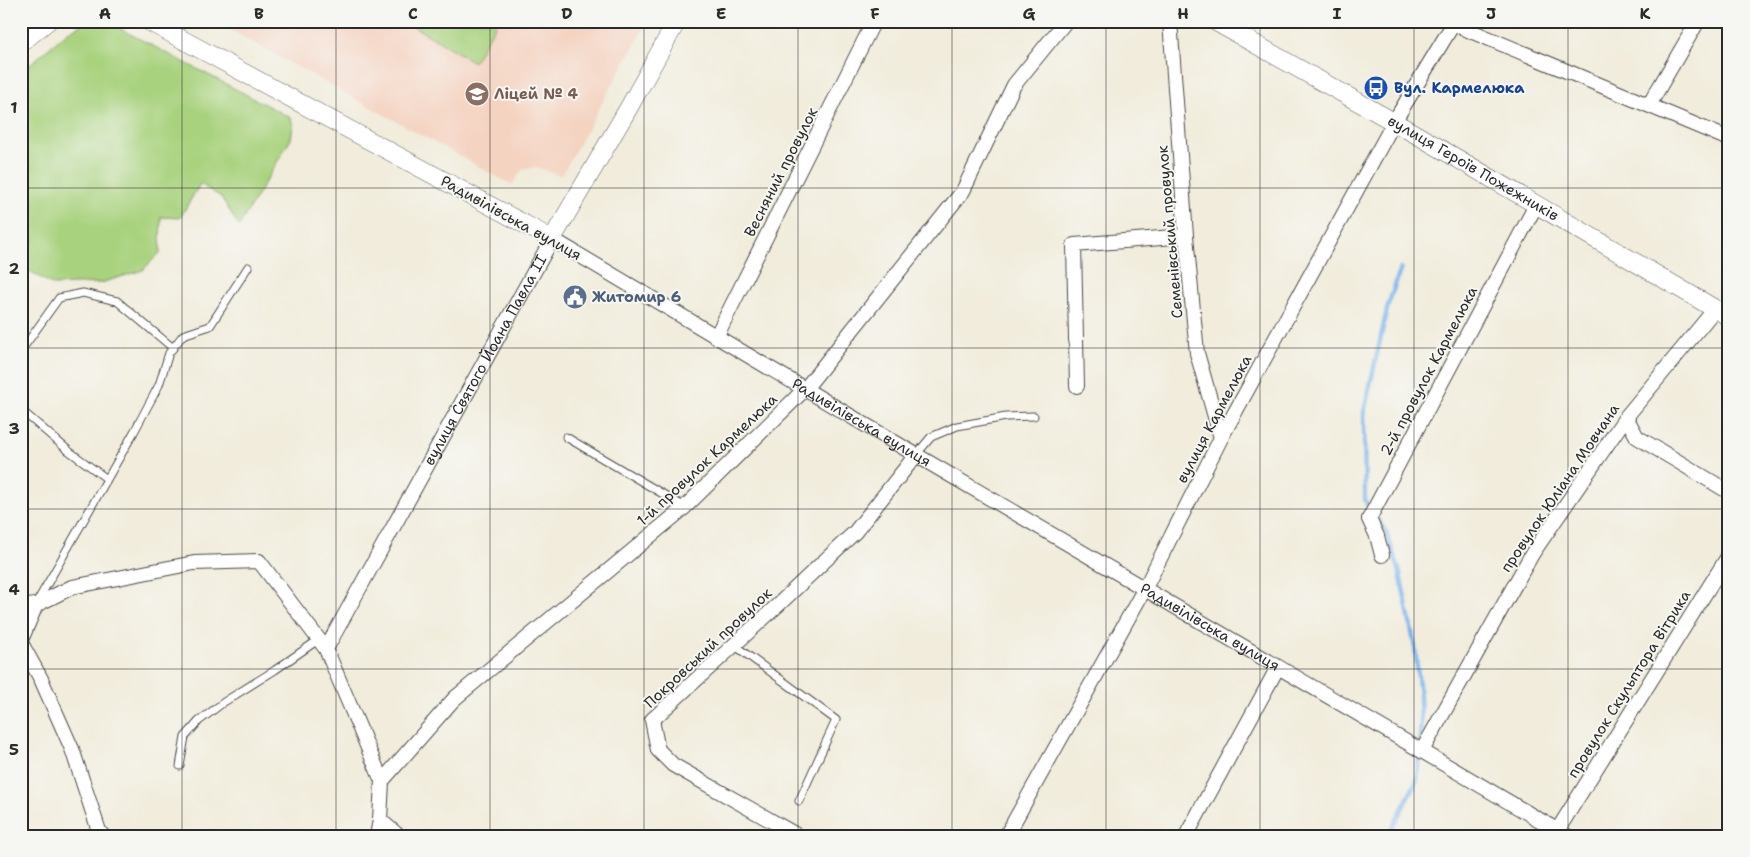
<svg xmlns="http://www.w3.org/2000/svg" width="1750" height="857" viewBox="0 0 1750 857" font-family="'Shantell Sans',sans-serif">
<style>
.built{fill:#f5d3c1}
.green{fill:#a8d27d;stroke:#6a7e54}
.lines{fill:none;stroke-linecap:round;stroke-linejoin:round}
.stream{stroke:#79b4ea;stroke-width:4.5}
.service-casing{stroke:#494845;stroke-width:9}
.minor-casing{stroke:#494845;stroke-width:16}
.tertiary-casing{stroke:#494845;stroke-width:19}
.service{stroke:#fff;stroke-width:7}
.minor{stroke:#fff;stroke-width:14}
.tertiary{stroke:#fff;stroke-width:18}
.grid{fill:none;stroke:#2b2b2b;stroke-width:1;stroke-opacity:0.55}
.labels{text-anchor:middle;dominant-baseline:central;stroke-width:4;stroke-linejoin:round;paint-order:stroke}
.transit-label{font-size:15px;font-weight:bold;fill:#164399;stroke:#f6f6f2;text-anchor:start}
.education-label{font-size:15px;font-weight:bold;fill:#785e54;stroke:#f6f6f2;text-anchor:start}
.street-label{font-size:15px;fill:#2b2b2b;stroke:#f6f6f2}
.service-label{font-size:15px;font-weight:bold;fill:#4e5e75;stroke:#f6f6f2;text-anchor:start}
.neatline{fill:none;stroke:#2b2b2b;stroke-width:2}
.grid-label{font-size:16px;text-anchor:middle;font-weight:bold;fill:#2b2b2b}
</style>
<rect width="100%" height="100%" fill="#f6f6f2"/>
<filter id="ink" filterUnits="userSpaceOnUse"><feTurbulence type="fractalNoise" baseFrequency=".02" numOctaves="2"/><feDisplacementMap in="SourceGraphic" scale="10" xChannelSelector="R" yChannelSelector="G"/><feConvolveMatrix kernelMatrix="1 2 1 2 8 2 1 2 1" color-interpolation-filters="sRGB"/></filter>
<filter id="wash" filterUnits="userSpaceOnUse"><feTurbulence type="fractalNoise" baseFrequency=".0096" numOctaves="4" result="noise"/><feDisplacementMap in="SourceGraphic" scale="20" xChannelSelector="R" yChannelSelector="G"/><feGaussianBlur stdDeviation="1.12" result="paint"/><feColorMatrix in="noise" values="0 0 0 0 0 0 0 0 0 0 0 0 0 0 0 0 0 1.4 0 .05"/><feComposite in="paint" operator="in"/></filter>
<g filter="url(#wash)">
<rect width="100%" height="100%" fill="#f1ecdb"/>
<!-- built -->
<path class="built" d="M214,21H648L561,176L536,167L522,170L512,185Z"/>
<!-- green -->
<g class="green">
<path d="M404,21H498L474,62Z"/>
<path d="M98,22L113,25L291,118L293,125L291,139L239,226L221,197L200,184L180,218L161,217L160,253L143,270L101,283L53,285L21,266V72L68,32L82,24Z"/>
</g>
<g class="lines">
<!-- stream -->
<path class="stream" d="M1388,836L1417,780L1421,722L1420,696L1415,647L1399,569L1386,532L1365,501L1364,412L1388,305L1401,268"/>
</g>
</g>
<g filter="url(#ink)">
<g class="lines">
<defs>
<g id="service">
<path d="M21,351L59,298L83,293L117,301L173,348"/>
<path d="M21,410L69,451L107,479"/>
<path d="M566,437L685,507"/>
<path d="M916,455L931,437L957,426L1006,417L1034,416"/>
<path d="M37,602L134,432L159,385L169,353L183,335L210,326L248,267"/>
<path d="M734,645L836,720L799,801"/>
<path d="M180,766L185,737L199,721L224,702L275,670L318,640"/>
</g>
<g id="minor">
<path d="M1170,21L1186,236L1197,353L1221,438"/>
<path d="M1454,24L1729,139"/>
<path d="M1649,105L1698,21"/>
<path d="M716,337L874,21"/>
<path d="M1077,386L1074,245L1186,236"/>
<path d="M1626,417L1637,437L1729,492"/>
<path d="M1382,555L1377,536L1369,519L1536,205"/>
<path d="M21,607L36,605L72,587L194,563L259,561L326,649L382,781"/>
<path d="M21,640L36,605"/>
<path d="M21,643L41,679L72,749L99,831L103,836"/>
<path id="s1" d="M326,649L552,239L916,455L1567,836"/>
<path d="M1422,751L1532,554L1626,417L1715,309"/>
<path d="M380,820L399,836"/>
<path d="M1557,831L1729,555"/>
<path d="M377,836L380,820L382,781L454,699L685,507L805,389L963,191L1014,85L1066,21"/>
<path d="M798,836L673,765L658,750L652,720L779,604L855,532L916,455"/>
<path d="M1006,836L1145,588L1221,438L1394,122L1455,21"/>
<path d="M1186,836L1278,667"/>
</g>
<g id="tertiary">
<path d="M148,21L552,239L628,109L677,21"/>
<path id="s2" d="M1214,21L1417,135L1729,317"/>
<path d="M21,43L48,21"/>
</g>
</defs>
<!-- service casing -->
<use href="#service" class="service-casing"/>
<!-- minor casing -->
<use href="#minor" class="minor-casing"/>
<!-- tertiary casing -->
<use href="#tertiary" class="tertiary-casing"/>
<!-- service -->
<use href="#service" class="service"/>
<!-- minor -->
<use href="#minor" class="minor"/>
<!-- tertiary -->
<use href="#tertiary" class="tertiary"/>
</g>
</g>
<!-- grid -->
<path class="grid" d="M182,21V836M336,21V836M490,21V836M644,21V836M798,21V836M952,21V836M1106,21V836M1260,21V836M1414,21V836M1568,21V836M21,188H1729M21,348H1729M21,509H1729M21,669H1729"/>
<!-- icons -->
<defs>
<symbol id="bus-disc" viewBox="-11 -11 22 22"><circle r="9.5" fill="#1a4fb4" stroke="#f6f6f2"/><path d="M-5-6H5V4H4V6H2V4H-2V6H-4V4H-5ZM-3.5-4V0h7V-4ZM-3.5 1.2v1.5H-2V1.2ZM2 1.2v1.5H3.5V1.2Z" fill="#fff"/></symbol>
<symbol id="school-disc" viewBox="-11 -11 22 22"><circle r="9.5" fill="#8d6e63" stroke="#f6f6f2"/><path d="M0-5L7-2L0 1L-7-2ZM-4 1L0 2.5L4 1V4Q0 6-4 4Z" fill="#fff"/></symbol>
<symbol id="civic-disc" viewBox="-11 -11 22 22"><circle r="9.5" fill="#5c6f8a" stroke="#f6f6f2"/><path d="M-.6-6.5H3V-4.5H.6V-3L4-1V1h2V6H-6V1h2V-1L-.6-3ZM-1.2 2.5V6h2.4V2.5Z" fill="#fff"/></symbol>
</defs>
<g fill-rule="evenodd">
<use href="#bus-disc" x="1362" y="74" width="28" height="28"/>
<use href="#school-disc" x="463" y="80" width="28" height="28"/>
<use href="#civic-disc" x="561" y="283" width="28" height="28"/>
</g>
<g class="labels">
<!-- transit labels -->
<g class="transit-label">
<text x="1394" y="88">Вул. Кармелюка</text>
</g>
<!-- education labels -->
<g class="education-label">
<text x="494" y="94">Ліцей № 4</text>
</g>
<!-- street labels -->
<g class="street-label">
<text stroke="none"><textPath href="#s2" startOffset="298">вулиця Героїв Пожежників</textPath></text>
<text transform="translate(781 172) rotate(-63)">Весняний провулок</text>
<text transform="translate(511 218) rotate(29)">Радивілівська вулиця</text>
<text transform="translate(1170 232) rotate(-95)">Семенівський провулок</text>
<text stroke="none"><textPath href="#s1" startOffset="330">вулиця Святого Йоана Павла II</textPath></text>
<text transform="translate(1429 371) rotate(-62)">2-й провулок Кармелюка</text>
<text transform="translate(1214 419) rotate(-62)">вулиця Кармелюка</text>
<text stroke="none"><textPath href="#s1" startOffset="828">Радивілівська вулиця</textPath></text>
<text transform="translate(707 460) rotate(-43)">1-й провулок Кармелюка</text>
<text transform="translate(1560 488) rotate(-56)">провулок Юліана Мовчана</text>
<text stroke="none"><textPath href="#s1" startOffset="1232">Радивілівська вулиця</textPath></text>
<text transform="translate(708 648) rotate(-43)">Покровський провулок</text>
<text transform="translate(1629 684) rotate(-58)">провулок Скульптора Вітрика</text>
</g>
<!-- service labels -->
<g class="service-label">
<text x="592" y="297">Житомир 6</text>
</g>
</g>
<!-- margin -->
<rect width="1750" height="857" fill="none" stroke="#f6f6f2" stroke-width="55"/>
<rect x="28" y="28" width="1694" height="802" class="neatline"/>
<g class="grid-label">
<text x="105" y="19">A</text>
<text x="259" y="19">B</text>
<text x="413" y="19">C</text>
<text x="567" y="19">D</text>
<text x="721" y="19">E</text>
<text x="875" y="19">F</text>
<text x="1029" y="19">G</text>
<text x="1183" y="19">H</text>
<text x="1337" y="19">I</text>
<text x="1491" y="19">J</text>
<text x="1645" y="19">K</text>
<text x="14" y="113">1</text>
<text x="14" y="274">2</text>
<text x="14" y="434">3</text>
<text x="14" y="595">4</text>
<text x="14" y="755">5</text>
</g>
</svg>
